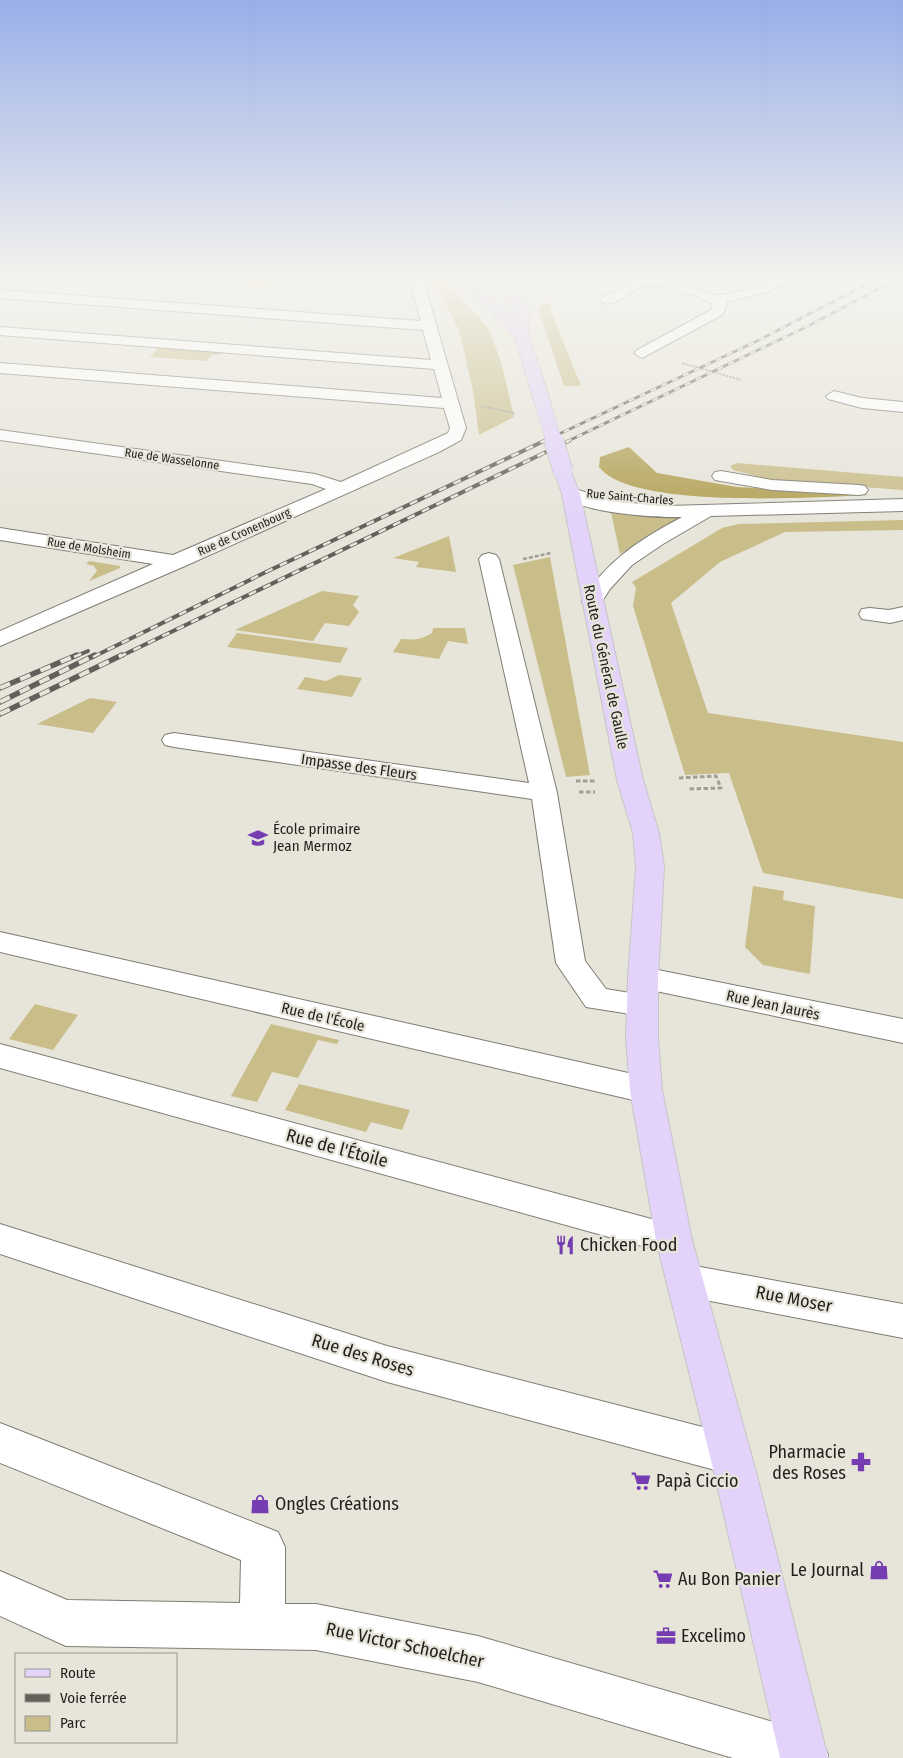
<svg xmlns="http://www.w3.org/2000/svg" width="903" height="1758" viewBox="0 0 903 1758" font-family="'Fira Sans Condensed',sans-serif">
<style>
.green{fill:#c9bd89}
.forest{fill:#b3a257}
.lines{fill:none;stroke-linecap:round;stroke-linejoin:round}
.minor-casing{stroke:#7e7c73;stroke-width:2}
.major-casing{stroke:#c5c5c4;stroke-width:2}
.path-far2{stroke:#a09f97;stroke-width:2;stroke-dasharray:2.5 1;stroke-linecap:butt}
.path-far1{stroke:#a09f97;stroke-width:2.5;stroke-dasharray:4 2;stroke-linecap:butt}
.path{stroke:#a09f97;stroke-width:3;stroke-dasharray:4.5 2.5;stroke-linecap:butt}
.minor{fill:#fff;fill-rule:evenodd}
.major{fill:#e3d3fa;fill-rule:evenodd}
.rail-far2-casing{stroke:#62605b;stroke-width:3}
.rail-far1-casing{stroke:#62605b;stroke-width:4}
.rail-casing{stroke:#62605b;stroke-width:5.5}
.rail-far2{stroke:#e7e5da;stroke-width:2;stroke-dasharray:6;stroke-linecap:butt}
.rail-far1{stroke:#e7e5da;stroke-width:2.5;stroke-dasharray:8;stroke-linecap:butt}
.rail{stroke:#e7e5da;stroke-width:4;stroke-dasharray:11;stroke-linecap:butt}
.major-bridge-far1-casing{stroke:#c5c5c4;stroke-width:16;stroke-linecap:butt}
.major-bridge-casing{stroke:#c5c5c4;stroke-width:21;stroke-linecap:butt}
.major-bridge-far1{stroke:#e3d3fa;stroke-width:15}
.major-bridge{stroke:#e3d3fa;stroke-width:19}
.labels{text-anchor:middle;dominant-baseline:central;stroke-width:4.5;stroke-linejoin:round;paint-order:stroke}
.far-street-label{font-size:12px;fill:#201f1c;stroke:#e7e5da}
.street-label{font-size:15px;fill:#201f1c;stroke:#e7e5da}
.poi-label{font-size:15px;fill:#201f1c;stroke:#e7e5da;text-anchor:start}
.near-street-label{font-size:18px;fill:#201f1c;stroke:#e7e5da}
.near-poi-label{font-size:18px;fill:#201f1c;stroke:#e7e5da;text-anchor:start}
</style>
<rect width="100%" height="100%" fill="#e7e5da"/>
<!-- green -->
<g class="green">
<path d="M132,276L168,277L160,284L130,282L135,278Z"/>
<path d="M258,276L289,277L287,279H278L272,286L268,285L264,289L247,286Z"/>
<path d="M431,276L437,277L451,287L489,329L501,362L514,417L479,435L473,390L459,330Z"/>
<path d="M543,303L551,304L550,309L581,386H564L538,309Z"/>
<path d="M159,347L222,352L219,355H212L207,361L150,357Z"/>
<path d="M737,463L903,477V490L771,480L733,470L730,466Z"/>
<path d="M611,512L676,517L678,519L620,554Z"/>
<path d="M903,520V530L785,532L720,562L671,603L708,713L903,742V899L763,873L729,773L685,775L633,606L636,588L632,582L722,528L739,524Z"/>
<path d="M449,536L456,572L416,567L419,562L393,558Z"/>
<path d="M550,557L590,775L566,777L513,565Z"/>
<path d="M89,561L120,566V568L89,581L97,571L94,566L86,564Z"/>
<path d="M322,591L359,596L353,605L359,612L349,626L325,623L313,641L235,630Z"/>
<path d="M433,628H465L468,644L448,641L439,659L393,652L401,639C413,640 421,640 432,633Z"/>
<path d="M237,633L348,648L340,663L227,647Z"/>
<path d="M339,675L362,678L352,697L297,689L305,677L326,681Z"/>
<path d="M90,698L117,702L93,733L37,724Z"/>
<path d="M753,886L784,891L783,900L815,906L810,974L763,965L745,947Z"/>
<path d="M35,1004L78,1015L53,1050L9,1039Z"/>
<path d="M271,1024L339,1040L337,1044L318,1040L298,1078L272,1072L257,1102L231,1096Z"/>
<path d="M299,1084L410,1110L402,1130L371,1122L366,1132L285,1110Z"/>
</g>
<!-- forest -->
<path class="forest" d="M629,447L657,473L737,487L871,495C816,497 632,510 599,467L600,457Z"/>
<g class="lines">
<defs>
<g id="minor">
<path d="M408,276H422L466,428L461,440L439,452L185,566L0,646V631L153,564L0,540V528L173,555L326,489L312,484L0,440V430L315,474L341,482L448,433L450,428L444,408L0,373V363L442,398L434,369L0,335V327L431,360L423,330L0,298V290L421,321Z"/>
<path d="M616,276C642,276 665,280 689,286C698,288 711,296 719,295C747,294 769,276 798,276L767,292L726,302L727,304L722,315L642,358L634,353L637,350L711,310L713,305C701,296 664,285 649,285C633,286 620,307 603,303L601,300L603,297L633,282L618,279Z"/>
<path d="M834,391L862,398L903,402V412L862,408L828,399L826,396Z"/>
<path d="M721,471L772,480L859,485L865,486L868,490L865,494L859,495L772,490L715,480L712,476L715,472Z"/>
<path d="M571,488L620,502L668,506L903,499V511L711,516L663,544L632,565L610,589L599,606L592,608L585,606L582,602C605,561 641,539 682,517C659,518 575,513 562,494L564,490Z"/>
<path d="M489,553L496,555L499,559L557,793L585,961L606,989L654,997L658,1005L654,1013L643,1016L586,1007L556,963L532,799L174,747L165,745L162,740L165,735L174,733L529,783L479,559L482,555Z"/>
<path d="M903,607V620L890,623L862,619L859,614L862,609L870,608L889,610Z"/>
<path d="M0,932L646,1077L657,1081L662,1090L657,1099L646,1103L0,952Z"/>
<path d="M643,967L903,1019V1043L632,986L628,978L632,970Z"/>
<path d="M0,1044L674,1225L687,1229L692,1240L687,1251L674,1255L0,1068Z"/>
<path d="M0,1224L387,1346L730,1434L745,1440L751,1454L745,1468L730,1474L387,1382L0,1254Z"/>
<path d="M684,1264L903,1304V1338L684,1296L671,1292L666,1280L671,1268Z"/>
<path d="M0,1423L278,1532L285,1547V1604H316L478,1636L804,1731L821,1738L828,1755L827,1758H733L478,1682L316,1650L66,1646L0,1616V1571L67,1600L240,1603L241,1560L0,1463Z"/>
</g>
<g id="major">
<path d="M455,276H470L515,321L513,304L486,276H500L526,303L529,311V336L551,404L549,407H537L535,404L515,337Z"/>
<path d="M563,466L569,467L580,494L643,780L659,833L664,867L658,978V1038L662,1090L692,1240L756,1472L828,1758H780L714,1472L656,1240L630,1090L626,1038L628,978L636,867L633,833L617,780L562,494L554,471L557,467Z"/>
</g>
</defs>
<!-- minor casing -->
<use href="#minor" class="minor-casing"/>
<!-- major casing -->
<use href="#major" class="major-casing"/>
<!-- path-far2 -->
<g class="path-far2">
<path d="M682,363L741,380"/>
<path d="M481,406L514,413"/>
</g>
<!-- path-far1 -->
<path class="path-far1" d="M523,559L551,553"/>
<!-- path -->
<g class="path">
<path d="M679,778L716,776L721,788L687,789"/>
<path d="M576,781H595"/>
<path d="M579,792H595"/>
</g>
<!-- minor -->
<use href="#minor" class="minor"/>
<!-- major -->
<use href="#major" class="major"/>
<defs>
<g id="rail-far2">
<path d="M542,442L757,341L883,276"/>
<path d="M566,442L802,329L903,276"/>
</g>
<g id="rail-far1">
<path d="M74,657L88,651"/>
<path d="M93,657L266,572L544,441"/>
<path d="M119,657L569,441"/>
</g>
<g id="rail">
<path d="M0,688L77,655"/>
<path d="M0,702L95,655"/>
<path d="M0,714L122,655"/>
</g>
</defs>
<!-- rail-far2 casing -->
<use href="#rail-far2" class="rail-far2-casing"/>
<!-- rail-far1 casing -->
<use href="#rail-far1" class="rail-far1-casing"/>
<!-- rail casing -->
<use href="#rail" class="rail-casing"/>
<!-- rail-far2 -->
<use href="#rail-far2" class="rail-far2"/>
<!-- rail-far1 -->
<use href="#rail-far1" class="rail-far1"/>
<!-- rail -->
<use href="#rail" class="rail"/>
<defs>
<path id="major-bridge-far1" d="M543,404L554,442"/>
<path id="major-bridge" d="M554,441L563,471"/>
</defs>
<!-- major-bridge-far1 casing -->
<use href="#major-bridge-far1" class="major-bridge-far1-casing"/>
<!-- major-bridge casing -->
<use href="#major-bridge" class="major-bridge-casing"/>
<!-- major-bridge-far1 -->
<use href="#major-bridge-far1" class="major-bridge-far1"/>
<!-- major-bridge -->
<use href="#major-bridge" class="major-bridge"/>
</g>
<!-- sky -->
<linearGradient id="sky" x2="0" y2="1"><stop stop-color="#98aee8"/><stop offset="0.53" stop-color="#f4f3ee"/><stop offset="1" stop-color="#f4f3ee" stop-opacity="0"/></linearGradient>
<rect width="903" height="522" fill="url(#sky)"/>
<!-- icons -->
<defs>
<symbol id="school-bare" viewBox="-9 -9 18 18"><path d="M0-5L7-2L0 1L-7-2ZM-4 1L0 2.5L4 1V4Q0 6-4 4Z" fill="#763cb2" stroke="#e7e5da" stroke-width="2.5" paint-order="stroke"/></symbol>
<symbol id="restaurant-bare" viewBox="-9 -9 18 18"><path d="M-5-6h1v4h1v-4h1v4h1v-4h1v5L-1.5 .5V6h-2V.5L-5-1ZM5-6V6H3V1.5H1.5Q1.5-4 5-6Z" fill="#763cb2" stroke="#e7e5da" stroke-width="2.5" paint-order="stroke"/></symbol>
<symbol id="pharmacy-bare" viewBox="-9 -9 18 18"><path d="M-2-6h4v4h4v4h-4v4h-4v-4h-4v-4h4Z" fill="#763cb2" stroke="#e7e5da" stroke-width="2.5" paint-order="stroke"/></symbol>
<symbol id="supermarket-bare" viewBox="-9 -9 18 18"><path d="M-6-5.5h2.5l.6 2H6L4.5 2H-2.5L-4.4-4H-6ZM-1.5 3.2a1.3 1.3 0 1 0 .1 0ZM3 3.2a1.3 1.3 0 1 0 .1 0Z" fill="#763cb2" stroke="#e7e5da" stroke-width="2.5" paint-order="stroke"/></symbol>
<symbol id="shop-bare" viewBox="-9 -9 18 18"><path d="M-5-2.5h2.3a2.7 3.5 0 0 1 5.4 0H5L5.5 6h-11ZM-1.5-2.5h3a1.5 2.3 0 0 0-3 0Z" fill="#763cb2" stroke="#e7e5da" stroke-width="2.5" paint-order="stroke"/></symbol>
<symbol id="office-bare" viewBox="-9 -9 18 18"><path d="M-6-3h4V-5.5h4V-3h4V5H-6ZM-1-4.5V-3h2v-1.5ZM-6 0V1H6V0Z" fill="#763cb2" stroke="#e7e5da" stroke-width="2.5" paint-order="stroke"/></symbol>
</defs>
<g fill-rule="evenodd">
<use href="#school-bare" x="244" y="824" width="28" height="28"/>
<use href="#restaurant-bare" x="551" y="1231" width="28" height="28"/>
<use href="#pharmacy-bare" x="847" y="1448" width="28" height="28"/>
<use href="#supermarket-bare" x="627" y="1467" width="28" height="28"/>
<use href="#shop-bare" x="246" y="1490" width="28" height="28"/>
<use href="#shop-bare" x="865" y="1556" width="28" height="28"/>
<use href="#supermarket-bare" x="649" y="1565" width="28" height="28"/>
<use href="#office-bare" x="652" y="1622" width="28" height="28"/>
</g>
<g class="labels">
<!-- far-street labels -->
<g class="far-street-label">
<text transform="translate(172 459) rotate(8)">Rue de Wasselonne</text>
<text transform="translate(630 497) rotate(5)">Rue Saint-Charles</text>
<text transform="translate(244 532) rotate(-24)">Rue de Cronenbourg</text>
<text transform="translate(89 548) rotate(9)">Rue de Molsheim</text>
</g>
<!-- street labels -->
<g class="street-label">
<text transform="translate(606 667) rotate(78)">Route du Général de Gaulle</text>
<text transform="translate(359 767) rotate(8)">Impasse des Fleurs</text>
<text transform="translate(773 1005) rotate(12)">Rue Jean Jaurès</text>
<text transform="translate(323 1017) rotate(13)">Rue de l'École</text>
</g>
<!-- poi labels -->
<g class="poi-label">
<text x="273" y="829">École primaire<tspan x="273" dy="17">Jean Mermoz</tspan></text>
</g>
<!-- near-street labels -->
<g class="near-street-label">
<text transform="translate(337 1148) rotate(15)">Rue de l'Étoile</text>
<text transform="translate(794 1299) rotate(11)">Rue Moser</text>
<text transform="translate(363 1355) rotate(17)">Rue des Roses</text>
<text transform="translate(405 1645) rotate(12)">Rue Victor Schoelcher</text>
</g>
<!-- near-poi labels -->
<g class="near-poi-label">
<text x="580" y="1245">Chicken Food</text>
<text x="846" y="1452" text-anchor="end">Pharmacie<tspan x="846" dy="21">des Roses</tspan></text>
<text x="656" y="1481">Papà Ciccio</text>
<text x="275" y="1504">Ongles Créations</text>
<text x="864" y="1570" text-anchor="end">Le Journal</text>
<text x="678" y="1579">Au Bon Panier</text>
<text x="681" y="1636">Excelimo</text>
</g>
</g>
<!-- legend -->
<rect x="15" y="1653" width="162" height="90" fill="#e7e5da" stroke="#97968e"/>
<rect x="25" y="1669" width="25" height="8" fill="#e3d3fa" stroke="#97968e"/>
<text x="60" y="1678" font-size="15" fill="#201f1c">Route</text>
<rect x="25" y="1694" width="25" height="8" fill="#62605b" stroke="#97968e"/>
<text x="60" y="1703" font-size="15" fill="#201f1c">Voie ferrée</text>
<rect x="25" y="1716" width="25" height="15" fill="#c9bd89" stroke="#97968e"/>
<text x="60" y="1728" font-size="15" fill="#201f1c">Parc</text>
</svg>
